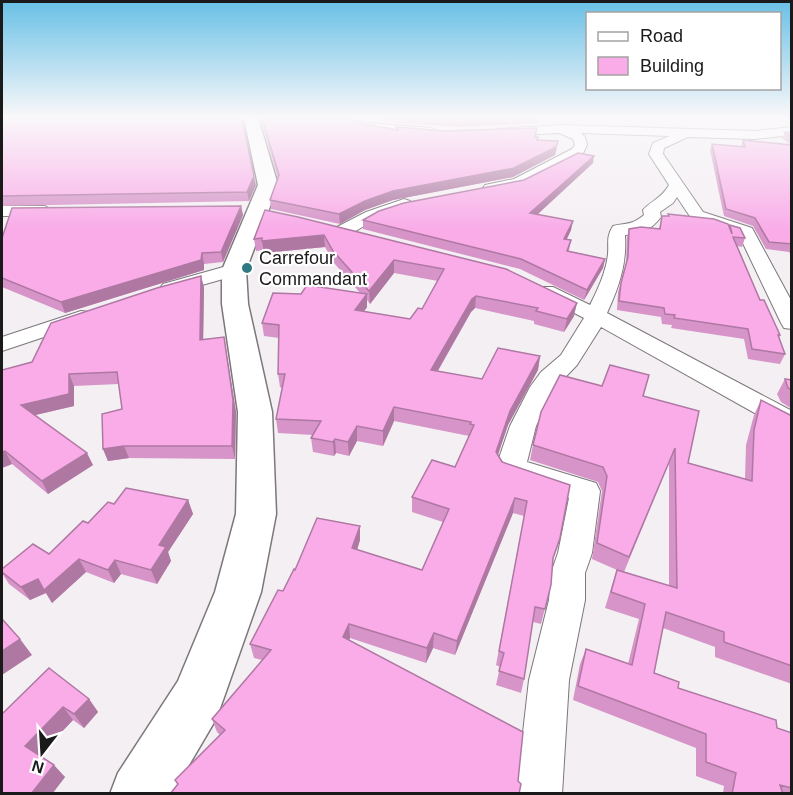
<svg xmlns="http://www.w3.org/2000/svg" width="793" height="795" viewBox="0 0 793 795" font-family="Helvetica,sans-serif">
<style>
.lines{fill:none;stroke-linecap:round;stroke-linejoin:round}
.street-casing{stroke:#7b777a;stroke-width:2}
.secondary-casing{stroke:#7b777a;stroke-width:3}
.street{fill:#fff;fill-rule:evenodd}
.secondary{fill:#fff;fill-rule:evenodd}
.wall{fill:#d694c8;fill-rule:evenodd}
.shaded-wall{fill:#ae78a2}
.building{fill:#f9ace8;stroke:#ae78a2;stroke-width:1.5}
.poi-dot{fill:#317982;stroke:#fff;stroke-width:2}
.labels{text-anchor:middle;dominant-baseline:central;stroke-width:4.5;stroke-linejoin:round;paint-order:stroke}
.far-poi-label{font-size:18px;fill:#1b1a1b;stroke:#fff;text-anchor:start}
</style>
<rect width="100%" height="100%" fill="#f4eff3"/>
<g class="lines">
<defs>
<g id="street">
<path d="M330,118H350L365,123L432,128L438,132L432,136L365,130Z"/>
<path d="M561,125L755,131L792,127V135L755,139L688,137L664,148L663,154L703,212L752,228L792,302V329L784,328L781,323L739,235L691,218L677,197L673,203L660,212L661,217C652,229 640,235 625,235C627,264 619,287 607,313L792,411V432L783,429L601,327L577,365L554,389L536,426L527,462L596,483L600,491L592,553L585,573V600L569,680L562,794H516L529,680L549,600L551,573L558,553L569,498L501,474L496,467L510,426L530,387L541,372L561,355L584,318L539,295L536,291L539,287H553L590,305C598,289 606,272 608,254C609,243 606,237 613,226C629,222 630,226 644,215L643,210C653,199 660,200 669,185L649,154L653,143L670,136L581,133L585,137L587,145L582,155L523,186L490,192L485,191L483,188L485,185L514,179L572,149L575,145L573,139L559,133L501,136L497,135V129Z"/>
<path d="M404,199L410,201L412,204L410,207L378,218L347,236H335L332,232L335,228L366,212Z"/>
<path d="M2,206H45L53,211L45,216H2Z"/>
<path d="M234,264L241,266L244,270L241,274L170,294L163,292L160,288L163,284Z"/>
<path d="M81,311L89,312L92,317L89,322L2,351V337Z"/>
</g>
<path id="secondary" d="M244,118H258L278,185L246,270L248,304L272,412L276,514L261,592L223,700L216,719L172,794H110L118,773L178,681L215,592L236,514L238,412L222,304V270L258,185Z"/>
</defs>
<!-- street casing -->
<use href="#street" class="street-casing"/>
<!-- secondary casing -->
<use href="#secondary" class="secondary-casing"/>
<!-- street -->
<use href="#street" class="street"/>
<!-- secondary -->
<use href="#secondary" class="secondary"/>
</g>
<!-- wall -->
<g class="wall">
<path d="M260,118H346L364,124L396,129V127L444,131L535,137L538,140L557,149L555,155L513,177L393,200L365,210L340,224L271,209L270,200L278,178Z"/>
<path d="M383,118H538V123L458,127L401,123L385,121Z"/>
<path d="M2,119L256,185L249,201L2,206Z"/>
<path d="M785,132H792V256L789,252L766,249L753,226L724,216L710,150L712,144L741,147L743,140L791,145L782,138Z"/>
<path d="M593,163L537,215L571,230L567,239L571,240L569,251L605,259L603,268L584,300L520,269L363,229V220Z"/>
<path d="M241,206L243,215L223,262L204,264V270L65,313L2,287V238Z"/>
<path d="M668,214L729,227L730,225L745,238L742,247L737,246L760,300L780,335L779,338L785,354L780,364L748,359L744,339L671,328L672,325L662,324L661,317L617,310L618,292L626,265L627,237L629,229H659L662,216H668Z"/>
<path d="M298,217L574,316L564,332L534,324V321L475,308L471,312L438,371L482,379L540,356L538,370L508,425L498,455L560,538L552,562L551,585L541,624L533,622L524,679L521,693L496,685L500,667L496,665L524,516L513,513L455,655L433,648L426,663L350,638L220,735L217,732L212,719L262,660L254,658L250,644L295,570L360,540L357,550L422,570L443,522L412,512V497L455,467L469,436L394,421L383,446L357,441L349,456L336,453L334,456L313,452L311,438L313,435L278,433L276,419L282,388L280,387L278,374L279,338L264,336L262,323L301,294H361L334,263L325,247L264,253V250L256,251L254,239ZM394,273L438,281L422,309L410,319L364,311L367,307V300L370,304Z"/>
<path d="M204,287L203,339L224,337L226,349L236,412L235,459L129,458L108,461L103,449L122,409L119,384L74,386V406L35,415L93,465L48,494L12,464L2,468V370L32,362Z"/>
<path d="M785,379L792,380V409L781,402L777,394Z"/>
<path d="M643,396L688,463L745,479L746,445L754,415L761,400L792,416V684L715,657V647L663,628L654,673L678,688L777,728L792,733V794H723L724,786L696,776V748L573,700L580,664L586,649L628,664L639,619L605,608L612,585L617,570L592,559L602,491L598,482L530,460L533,445ZM669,463V586L624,572Z"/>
<path d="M188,500L193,514L168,552L171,561L157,584L121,574L114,583L86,572L52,603L46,593L30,600L9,584L2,573V569L49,554L88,523Z"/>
<path d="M89,699L98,712L84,728L73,720L39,756L65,777L52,794H2V714Z"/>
</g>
<!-- shaded-wall -->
<g class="shaded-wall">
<path d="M558,141L555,155L513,177L393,200L365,210L340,224L339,214L365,201L393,191Z"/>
<path d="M594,156L593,163L529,222L530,213Z"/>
<path d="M254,176L256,185L249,201L247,192Z"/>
<path d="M241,206L243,215L223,262L221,252Z"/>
<path d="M573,221L571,230L562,248L564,239Z"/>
<path d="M324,235L325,247L264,253L262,241Z"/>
<path d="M202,253L204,264V270L65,313L61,302Z"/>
<path d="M605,259L603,268L584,300L587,290Z"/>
<path d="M394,260V273L370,304L369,291Z"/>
<path d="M201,276L204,287L203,351L200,340Z"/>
<path d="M367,294V307L356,323L355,310Z"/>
<path d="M476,296L475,308L471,312L430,384L431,370L472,299Z"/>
<path d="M577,303L574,316L564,332L567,319Z"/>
<path d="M224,337L236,412L235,459L232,446Z"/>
<path d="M540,356L538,370L508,425L494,466L496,452L510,411Z"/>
<path d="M69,374L74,386V406L27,417L21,405Z"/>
<path d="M394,407V421L383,446V431Z"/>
<path d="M357,426V441L349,456L348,442Z"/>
<path d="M335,439L336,453L334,456L333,442Z"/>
<path d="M124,446L129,458L108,461L103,449Z"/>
<path d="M5,451L12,464L2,468V452Z"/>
<path d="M87,453L93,465L48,494L42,481Z"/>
<path d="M515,498L513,513L455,655L457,641Z"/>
<path d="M188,500L193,514L168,552L171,561L157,584L151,570L159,545Z"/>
<path d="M360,526V540L353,563L352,548Z"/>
<path d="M79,559L86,572L52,603L46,593L30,600L21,587Z"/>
<path d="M115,560L121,574L114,583L108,570Z"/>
<path d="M349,624L350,638L345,651L343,637Z"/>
<path d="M434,633L433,648L426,663L427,648Z"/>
<path d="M20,639L32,655L2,675V651Z"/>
<path d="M89,699L98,712L84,728L74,714Z"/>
<path d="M63,707L73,720L36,759L25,746Z"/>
<path d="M54,765L65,777L52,794H31Z"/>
</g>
<!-- building -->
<g class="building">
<path d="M3,118H242L254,176L247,192L2,196V119Z"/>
<path d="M262,118H346L364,124L398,130L396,127L444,131L537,128L535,137H538L537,140L558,141L556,147L514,168L393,191L365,201L339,214L270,200L279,175Z"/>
<path d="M785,132H792V137Z"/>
<path d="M743,140L792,145V244L769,242L755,218L726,209L712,144L745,147Z"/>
<path d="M578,153L594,156L530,213L573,221L564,239L571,240L567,251L605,259L587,290L521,259L363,220L379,211L404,203L524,180Z"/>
<path d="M241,206L221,252L202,253L201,260L61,302L2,278V238L12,208Z"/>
<path d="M265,210L298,217L506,269L577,303L567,319L536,311L538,308L476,296L472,299L431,370L482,379L498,348L540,356L510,411L496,452L502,462L570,485L560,538L553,558L551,585L545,609L535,607L524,679L499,671L504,653L499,651L527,501L515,498L457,641L434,633L427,648L349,624L343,637L523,732L518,781L521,784L519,794H170L178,784L175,780L225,730L212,719L271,650L250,644L278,590L283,591L294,569L295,570L317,518L360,526L352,548L422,570L449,509L412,497L432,460L455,467L474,425L470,424L471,422L394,407L383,431L357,426L348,442L335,439L333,442L311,438L321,421L276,419L285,374H278L279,325L262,323L273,293L301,294L307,285L367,294L355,310L410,319L418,308L422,309L444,269L394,260L369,291L333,251L324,235L262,241V238L254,239Z"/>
<path d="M668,214L714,219L728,224L732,234L730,225L740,228L745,238L733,237L760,300H764L780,335H778L785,354L752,349L748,329L674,318L675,315L665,314L664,308L619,301L621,283L628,257L629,229L641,227L660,229L662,216H669Z"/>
<path d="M201,276L200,340L224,337L233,400L232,446H124L103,449L102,414L122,409L117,372L69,374V394L21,405L87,453L42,481L5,451L2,452V370L32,362L51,323L157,288Z"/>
<path d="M610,365L649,375L643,396L699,411L688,463L752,481L754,430L761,400L792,416V666L724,642V632L666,612L654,673L679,682L678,688L776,720L777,728L792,733V788L780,785L783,794H732L736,773L706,762V734L578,686L586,649L632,665L645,604L611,592L617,570L677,588L675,448L629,557L597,543L607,476L603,467L533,445L541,412L560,375L602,386Z"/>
<path d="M785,379L792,380V390L788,388Z"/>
<path d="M126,488L188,500L159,545L166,547L151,570L115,560L108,570L79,559L44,590L38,579L21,587L2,572V569L33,544L49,554L83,521L88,523L108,502L114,504Z"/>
<path d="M3,620L20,639L2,651V621Z"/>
<path d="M49,668L89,699L74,714L63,707L25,746L54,765L31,794H2V714Z"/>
</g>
<!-- sky -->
<linearGradient id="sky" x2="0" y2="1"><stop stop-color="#68c0e6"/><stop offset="0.51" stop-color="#faf8fa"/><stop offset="1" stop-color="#faf8fa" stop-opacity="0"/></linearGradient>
<rect width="793" height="230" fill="url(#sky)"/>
<!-- markers -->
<circle class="poi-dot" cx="247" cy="268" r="6"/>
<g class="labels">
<!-- far-poi labels -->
<g class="far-poi-label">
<text x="259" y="258">Carrefour<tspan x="259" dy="21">Commandant</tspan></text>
</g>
</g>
<!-- border -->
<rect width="793" height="795" fill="none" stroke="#1b1a1b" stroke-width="6"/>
<!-- legend -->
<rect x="586" y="12" width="195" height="78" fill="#ffffff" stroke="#a4a3a4" stroke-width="1.5"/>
<rect x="598" y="32" width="30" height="9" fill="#ffffff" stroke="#a4a3a4" stroke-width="1.5"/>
<text x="640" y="42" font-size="18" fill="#1b1a1b">Road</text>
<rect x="598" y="57" width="30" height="18" fill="#f9ace8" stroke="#a4a3a4" stroke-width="1.5"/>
<text x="640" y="72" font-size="18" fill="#1b1a1b">Building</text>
<!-- north arrow -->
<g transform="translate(42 753) rotate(197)" stroke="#ffffff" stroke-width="4.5" paint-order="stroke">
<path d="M0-4.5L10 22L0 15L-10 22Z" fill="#1b1a1b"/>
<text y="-9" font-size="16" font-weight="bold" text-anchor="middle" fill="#1b1a1b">N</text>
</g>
</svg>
